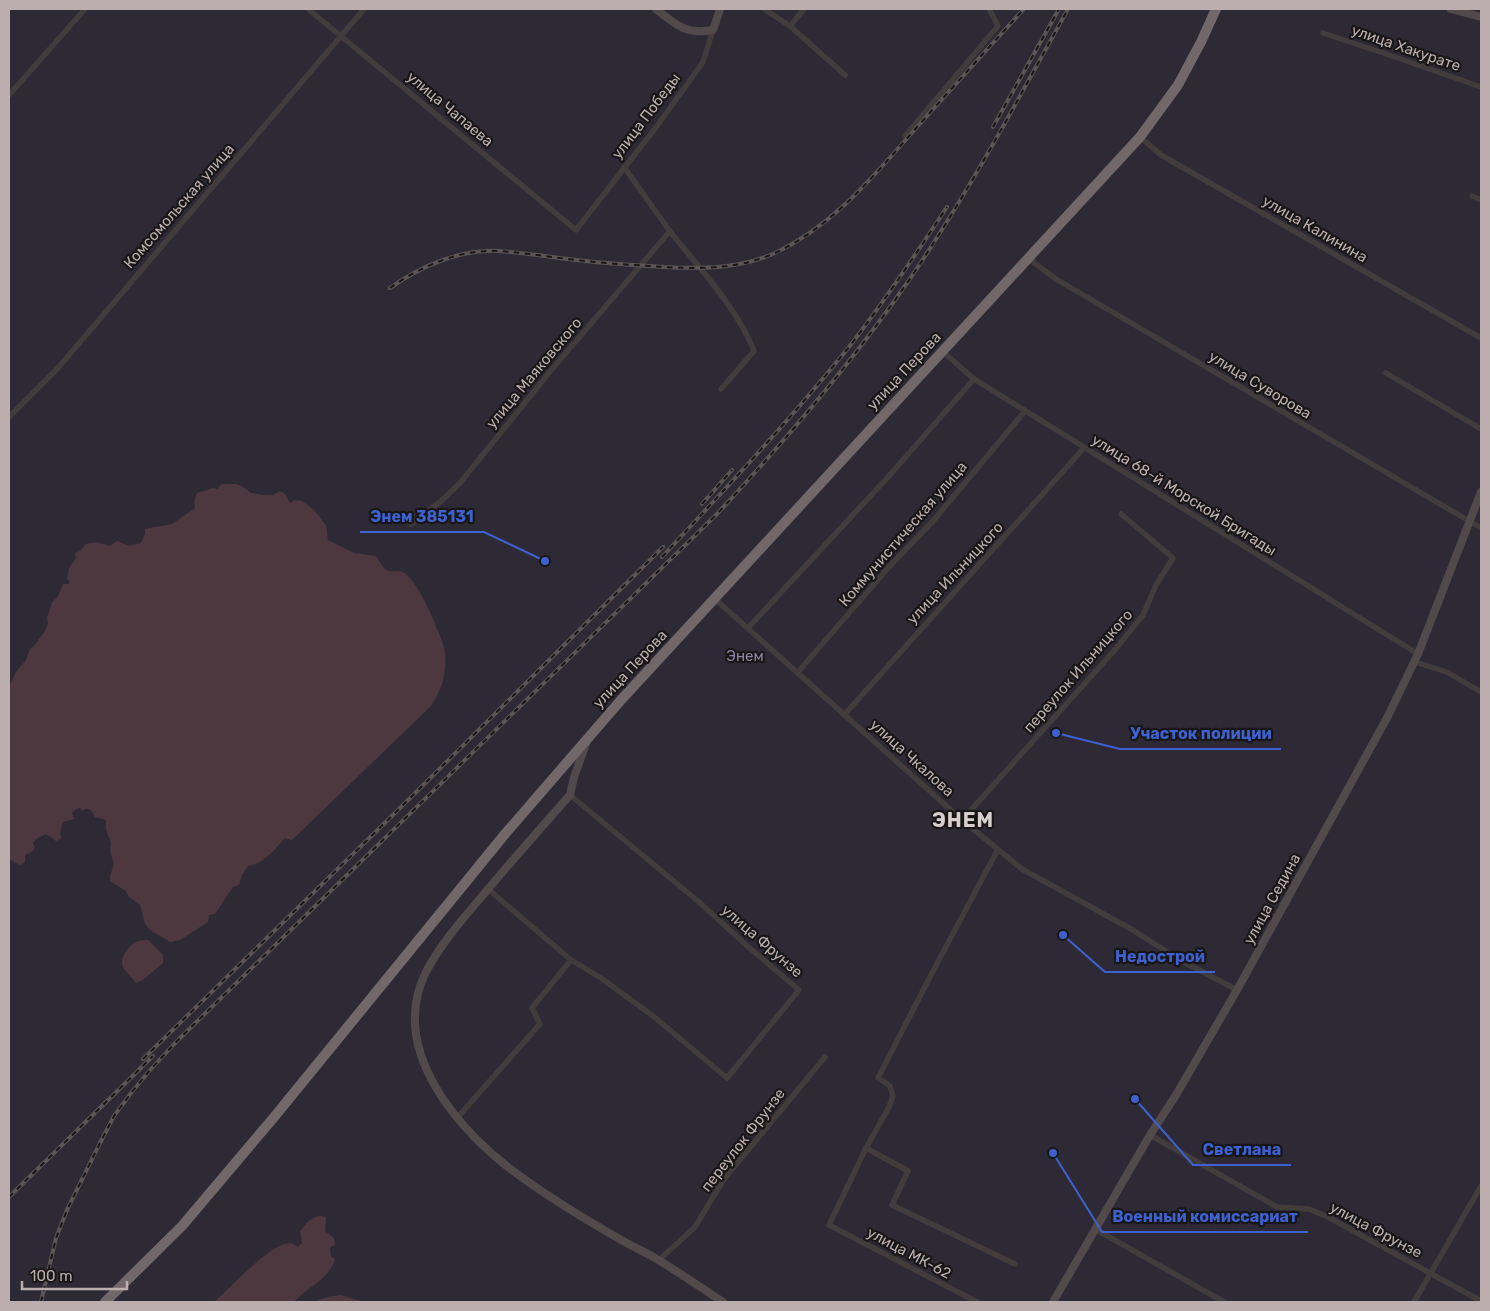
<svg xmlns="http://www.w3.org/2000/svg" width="1490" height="1311" viewBox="0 0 1490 1311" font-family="Rubik,sans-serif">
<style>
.green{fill:#2e2a35}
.water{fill:#4d3840}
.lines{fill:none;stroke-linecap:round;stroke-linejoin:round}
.street{stroke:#423c3c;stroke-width:5.5}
.secondary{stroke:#524a4a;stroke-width:8}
.highway{stroke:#736869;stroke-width:10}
.rail-casing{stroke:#5d5555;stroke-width:4}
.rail{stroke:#181616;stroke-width:2;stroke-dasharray:5.5;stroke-linecap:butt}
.labels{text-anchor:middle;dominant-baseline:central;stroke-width:4.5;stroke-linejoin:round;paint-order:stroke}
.street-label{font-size:15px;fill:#bcadaf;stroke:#181616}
.park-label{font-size:15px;fill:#8d85a7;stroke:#181616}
.district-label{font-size:20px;font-weight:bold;letter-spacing:1px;fill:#d8cecf;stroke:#181616}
.leader{fill:none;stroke:#3d61d0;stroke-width:2}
.callout-dot{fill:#3d61d0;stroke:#181616;stroke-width:2}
.callout-label{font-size:16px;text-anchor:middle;font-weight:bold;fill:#3d61d0;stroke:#181616;stroke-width:4.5;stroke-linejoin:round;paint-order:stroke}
</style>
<rect width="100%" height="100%" fill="#1d1b1b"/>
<!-- green -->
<rect class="green" x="9" y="9" width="1472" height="1293"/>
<!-- water -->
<g class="water">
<path d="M222,484H236L242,486L251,493L263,495H273L280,491L285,494L290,503L295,500L302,501L314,510L326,525L328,540L354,553L369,555L377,557C390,583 394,563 408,576C421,588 438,629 444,647C448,670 443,687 431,706L292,840L285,838C274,850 265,863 248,866L242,875L239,885L233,887L215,914L209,915L208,922L180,940L170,942L150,930L145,924L140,905L129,897L126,891L110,881V876L114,864L110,850L111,843L106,829V820L95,817L90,809H85L83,811L80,808L76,809L72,813L74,819L63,822L60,833L61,839L56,841L46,834L36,839L33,843L35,848L33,851L25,855V862L20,865L9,859V687L16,672L26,660L30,649L34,646L45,631L48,624L47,618L52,603L58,596L63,584H68L70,582L67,579L69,568L76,558L75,553L80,551L86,544L96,542L110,546L117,541L129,546L141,543L145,534V529L172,524L195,508L194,502L197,493L213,488L217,489Z"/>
<path d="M148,940L163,955V963L144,979L136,983C133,978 128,975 125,970C117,961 127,947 136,942C139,940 144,940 148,940Z"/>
<path d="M321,1216L326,1217L325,1231L334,1238L335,1245L330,1247L331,1257L335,1259C329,1280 307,1287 294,1302H214C230,1288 265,1250 284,1244C289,1242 294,1244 298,1247L302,1243L300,1232C306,1223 310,1217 321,1216Z"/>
<path d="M341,1295L364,1302H314L327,1297Z"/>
</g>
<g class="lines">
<!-- street -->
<g class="street">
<path d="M308,9L576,230L657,126L703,62L713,30"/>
<path d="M764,9L790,26L845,75"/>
<path d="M790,26L804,9"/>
<path d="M1323,33L1401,59L1481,87"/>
<path d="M9,95L85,9"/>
<path d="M905,136L998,26L989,9"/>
<path d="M1140,137L1161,155L1481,338"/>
<path d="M624,167C639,188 654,209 669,230C698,267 737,307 754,351L721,389"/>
<path d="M1472,196L1481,200"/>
<path d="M1029,259L1056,279L1481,528"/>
<path d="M942,351L974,379L1418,654"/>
<path d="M1386,373L1481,429"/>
<path d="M9,417L58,368L364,9"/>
<path d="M411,524L440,502L460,483L553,368L670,231"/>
<path d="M715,599L962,820L1022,869L1131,929L1180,960L1237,990"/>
<path d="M748,628L888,477L974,379"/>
<path d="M1415,662L1447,672L1481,692"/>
<path d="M798,672L888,568L933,521L1025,411"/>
<path d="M844,715L1084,448"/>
<path d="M962,820L1113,652L1143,615L1156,585L1173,558L1121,514"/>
<path d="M488,889L571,960L601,978L653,1016L727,1078L799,990L745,944L699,902L570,795"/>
<path d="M457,1118L540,1024L532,1008L571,960"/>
<path d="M1150,1135L1277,1207L1309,1209L1328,1217L1481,1301"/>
<path d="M866,1148L908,1171L892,1205L1015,1264"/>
<path d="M1095,1229L1224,1302"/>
<path d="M659,1260L695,1227L724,1179L825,1057"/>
<path d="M977,1302L829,1225L866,1148L889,1107L893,1096L890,1086L878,1078L932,973L997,851"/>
<path d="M1414,1302L1481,1186"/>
</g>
<!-- secondary -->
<g class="secondary">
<path d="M656,9C676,25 686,35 713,30L720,9"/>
<path d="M1451,9L1481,17"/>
<path d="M586,744L574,777L570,795C539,830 508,865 478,901C459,923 438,948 425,974C388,1052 461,1134 520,1176C553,1200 588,1221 623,1241C635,1248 648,1253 660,1261C681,1274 702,1288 723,1302"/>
<path d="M1053,1302L1150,1135L1176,1095L1237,990L1388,716L1418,654L1481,492"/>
</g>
<!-- highway -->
<path class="highway" d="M105,1302L182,1226L275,1116L505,834L621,700L1140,137L1178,85L1201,42L1216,9"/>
<defs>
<g id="rail">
<path d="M993,127L1059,9"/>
<path d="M390,288C421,266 460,249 499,251C528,253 556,258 585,261C611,264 638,265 664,267C702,269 739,269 775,253C835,225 875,174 918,126C953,87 988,48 1024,9"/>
<path d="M702,504L732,470"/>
<path d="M662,557C726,488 790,420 849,347C884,302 916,254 947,207"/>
<path d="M143,1059L397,811L663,547"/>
<path d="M9,1197L153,1056"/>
<path d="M41,1302L56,1238L67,1210L98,1147L114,1116L131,1093L151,1069L178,1040L717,514C785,441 850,365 907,283C967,196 1017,101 1068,9"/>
</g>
</defs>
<!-- rail casing -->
<use href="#rail" class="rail-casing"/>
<!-- rail -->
<use href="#rail" class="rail"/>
</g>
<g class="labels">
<!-- street labels -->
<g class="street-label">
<text transform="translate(1406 48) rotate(19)">улица Хакурате</text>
<text transform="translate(450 109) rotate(40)">улица Чапаева</text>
<text transform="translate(646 116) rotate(-53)">улица Победы</text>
<text transform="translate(179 206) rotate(-49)">Комсомольская улица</text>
<text transform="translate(1315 229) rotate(30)">улица Калинина</text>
<text transform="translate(904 371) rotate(-47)">улица Перова</text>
<text transform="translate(534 373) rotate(-50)">улица Маяковского</text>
<text transform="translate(1260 385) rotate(31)">улица Суворова</text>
<text transform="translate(1184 495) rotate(32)">улица 68-й Морской Бригады</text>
<text transform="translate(903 534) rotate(-49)">Коммунистическая улица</text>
<text transform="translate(955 573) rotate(-47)">улица Ильницкого</text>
<text transform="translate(630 669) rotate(-47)">улица Перова</text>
<text transform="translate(1078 671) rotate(-49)">переулок Ильницкого</text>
<text transform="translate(912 758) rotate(42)">улица Чкалова</text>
<text transform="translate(1272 899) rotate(-61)">улица Седина</text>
<text transform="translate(762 941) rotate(41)">улица Фрунзе</text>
<text transform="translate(743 1140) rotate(-52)">переулок Фрунзе</text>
<text transform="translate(1376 1230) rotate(28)">улица Фрунзе</text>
<text transform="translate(909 1253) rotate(28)">улица МК-62</text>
</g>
<!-- park labels -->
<g class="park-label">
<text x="745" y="656">Энем</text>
</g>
<!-- district labels -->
<g class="district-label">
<text x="963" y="820">ЭНЕМ</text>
</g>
</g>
<!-- callouts -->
<path class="leader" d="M545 561L484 532H360M1056 733L1120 749H1281M1063 935L1105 972H1215M1135 1099L1193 1165H1291M1053 1153L1102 1232H1308"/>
<g class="callout-dot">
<circle cx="545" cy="561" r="5"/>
<circle cx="1056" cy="733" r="5"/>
<circle cx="1063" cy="935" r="5"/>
<circle cx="1135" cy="1099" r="5"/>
<circle cx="1053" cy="1153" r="5"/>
</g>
<g class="callout-label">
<text x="422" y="522">Энем 385131</text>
<text x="1201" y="739">Участок полиции</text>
<text x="1160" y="962">Недострой</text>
<text x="1242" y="1155">Светлана</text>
<text x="1205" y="1222">Военный комиссариат</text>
</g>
<!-- border -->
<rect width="1490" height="1311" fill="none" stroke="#bcadaf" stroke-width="20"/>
<!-- scale -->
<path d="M22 1281v8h105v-8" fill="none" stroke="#bcadaf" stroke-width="2.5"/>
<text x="30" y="1281" font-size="15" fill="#bcadaf" stroke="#181616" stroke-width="4" paint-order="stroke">100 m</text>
</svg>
